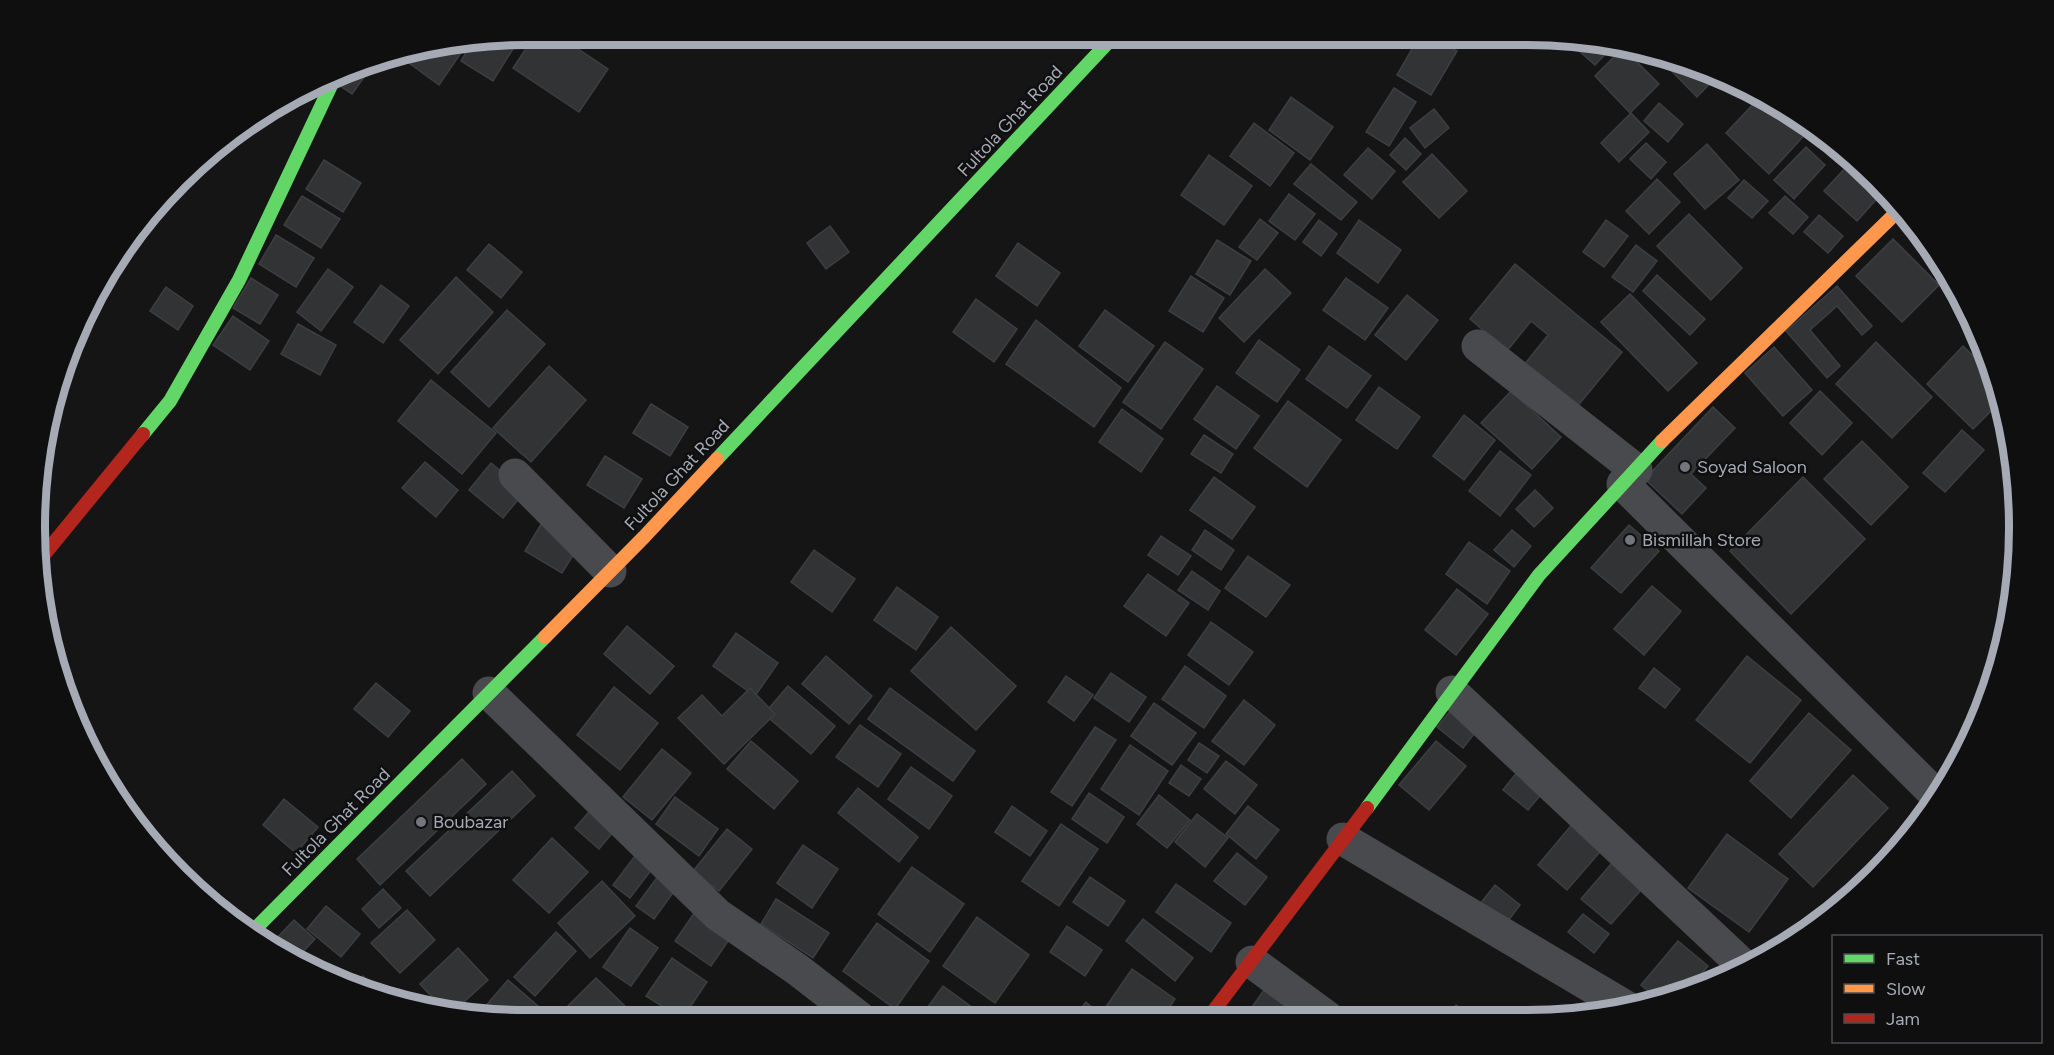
<svg xmlns="http://www.w3.org/2000/svg" width="2054" height="1055" viewBox="0 0 2054 1055" font-family="Figtree,sans-serif">
<style>
.building{fill:#323334;stroke:#3d3e41;stroke-width:1.5}
.lines{fill:none;stroke-linecap:round;stroke-linejoin:round}
.street{stroke:#494a4d;stroke-width:33}
.fast{stroke:#63d668;stroke-width:14}
.slow{stroke:#ff974d;stroke-width:14}
.jam{stroke:#b3261e;stroke-width:14}
.poi-dot{fill:#73767d;stroke:#0f0f10;stroke-width:2}
.labels{text-anchor:middle;dominant-baseline:central;stroke-width:5;stroke-linejoin:round;paint-order:stroke}
.street-label{font-size:18px;fill:#a6aab5;stroke:#0f0f10}
.poi-label{font-size:18px;fill:#a6aab5;stroke:#0f0f10;text-anchor:start}
.rim{fill:none;stroke:#a6aab5;stroke-width:8}
</style>
<rect width="100%" height="100%" fill="#151515"/>
<!-- building -->
<g class="building">
<path d="M535,35H557L608,69L579,112L513,68Z"/>
<path d="M1420,35H1429L1457,51L1431,95L1397,75Z"/>
<path d="M1458,35H1476L1470,44Z"/>
<path d="M521,36L493,81L461,61L471,44Z"/>
<path d="M1574,38L1614,45L1595,65L1570,43Z"/>
<path d="M462,45L465,47L439,85L405,60L409,54Z"/>
<path d="M1623,48L1659,84L1630,113L1595,76Z"/>
<path d="M1652,51H1654L1718,75L1697,97Z"/>
<path d="M376,60L352,94L333,81L369,61Z"/>
<path d="M1394,88L1416,102L1389,146L1366,132Z"/>
<path d="M1761,96L1811,128L1769,174L1726,133Z"/>
<path d="M1291,97L1333,127L1310,160L1269,130Z"/>
<path d="M1659,103L1683,124L1668,142L1644,121Z"/>
<path d="M1434,109L1449,128L1425,148L1410,128Z"/>
<path d="M1631,113L1649,132L1619,162L1601,143Z"/>
<path d="M1254,123L1294,153L1270,186L1230,156Z"/>
<path d="M1405,138L1421,154L1406,170L1390,155Z"/>
<path d="M1646,143L1666,162L1651,179L1630,159Z"/>
<path d="M1707,144L1739,180L1705,209L1674,174Z"/>
<path d="M1806,147L1825,165L1794,199L1774,180Z"/>
<path d="M1368,148L1395,171L1372,199L1344,175Z"/>
<path d="M1432,154L1467,191L1439,218L1403,182Z"/>
<path d="M1209,155L1252,186L1224,225L1181,195Z"/>
<path d="M324,160L361,183L343,212L306,189Z"/>
<path d="M1311,164L1357,202L1341,220L1294,184Z"/>
<path d="M1849,164L1882,193L1857,221L1824,191Z"/>
<path d="M1657,179L1680,202L1649,234L1626,211Z"/>
<path d="M1744,180L1768,201L1752,218L1728,198Z"/>
<path d="M1289,194L1315,214L1295,240L1269,221Z"/>
<path d="M302,196L340,219L321,248L284,225Z"/>
<path d="M1785,196L1808,217L1793,234L1769,213Z"/>
<path d="M1689,214L1742,268L1711,300L1657,246Z"/>
<path d="M1819,215L1843,236L1828,253L1804,232Z"/>
<path d="M1260,219L1278,233L1257,260L1239,247Z"/>
<path d="M1319,220L1337,234L1321,256L1303,242Z"/>
<path d="M1359,220L1401,250L1378,283L1337,253Z"/>
<path d="M1606,220L1628,236L1604,267L1583,252Z"/>
<path d="M830,226L849,252L826,269L807,243Z"/>
<path d="M276,235L314,258L296,287L259,264Z"/>
<path d="M1893,239L1939,285L1902,322L1856,276Z"/>
<path d="M1217,240L1251,261L1230,295L1196,274Z"/>
<path d="M1018,243L1060,273L1037,306L996,276Z"/>
<path d="M489,244L522,272L501,298L467,270Z"/>
<path d="M1636,245L1657,261L1633,292L1612,277Z"/>
<path d="M1515,264L1622,352L1576,408L1524,365L1548,335L1531,321L1507,351L1470,319Z"/>
<path d="M328,269L353,287L321,331L297,312Z"/>
<path d="M1265,269L1291,293L1244,342L1219,318Z"/>
<path d="M1657,275L1705,319L1690,335L1643,291Z"/>
<path d="M1191,276L1224,298L1203,332L1169,311Z"/>
<path d="M456,277L493,312L438,374L400,340Z"/>
<path d="M251,278L278,295L260,324L233,308Z"/>
<path d="M1346,278L1388,308L1365,340L1323,310Z"/>
<path d="M381,285L409,306L383,343L354,322Z"/>
<path d="M1837,286L1872,326L1862,335L1837,306L1810,330L1840,366L1827,378L1786,331Z"/>
<path d="M166,287L193,306L178,330L150,311Z"/>
<path d="M1630,294L1697,363L1668,391L1601,322Z"/>
<path d="M1407,295L1438,320L1406,360L1375,335Z"/>
<path d="M976,299L1017,329L994,362L953,332Z"/>
<path d="M507,310L545,344L489,407L451,372Z"/>
<path d="M1105,310L1154,346L1128,382L1079,346Z"/>
<path d="M233,316L269,341L250,370L213,345Z"/>
<path d="M1036,320L1121,388L1094,427L1006,364Z"/>
<path d="M298,324L336,345L320,375L281,354Z"/>
<path d="M1259,340L1300,370L1277,402L1236,373Z"/>
<path d="M1165,342L1203,369L1161,429L1123,402Z"/>
<path d="M1876,342L1932,397L1892,438L1836,384Z"/>
<path d="M1329,346L1371,376L1347,408L1306,379Z"/>
<path d="M1963,346L1995,378L2001,401L1973,429L1927,384Z"/>
<path d="M1774,347L1812,390L1783,416L1745,373Z"/>
<path d="M549,366L586,400L531,462L493,428Z"/>
<path d="M431,380L496,433L462,474L398,421Z"/>
<path d="M1217,386L1259,416L1236,449L1194,419Z"/>
<path d="M1379,387L1420,417L1397,449L1356,420Z"/>
<path d="M1511,391L1561,437L1532,469L1481,423Z"/>
<path d="M1820,391L1852,423L1822,455L1790,423Z"/>
<path d="M1288,401L1341,440L1307,487L1254,448Z"/>
<path d="M651,404L688,427L670,456L633,433Z"/>
<path d="M1713,407L1735,428L1691,474L1706,488L1682,514L1645,479Z"/>
<path d="M1122,409L1163,439L1141,472L1099,442Z"/>
<path d="M1464,415L1495,440L1464,480L1433,456Z"/>
<path d="M1962,430L1984,450L1945,492L1923,473Z"/>
<path d="M1204,435L1233,454L1221,473L1191,454Z"/>
<path d="M1862,441L1908,487L1871,525L1824,479Z"/>
<path d="M1500,451L1531,475L1500,516L1469,491Z"/>
<path d="M605,456L642,479L624,508L587,485Z"/>
<path d="M425,462L458,490L436,517L402,488Z"/>
<path d="M491,463L525,491L503,518L469,490Z"/>
<path d="M1214,477L1255,507L1232,539L1190,510Z"/>
<path d="M1803,477L1865,539L1791,614L1730,551Z"/>
<path d="M1535,490L1553,508L1534,527L1516,509Z"/>
<path d="M543,521L580,544L562,573L525,551Z"/>
<path d="M1629,525L1659,551L1621,593L1591,568Z"/>
<path d="M1205,530L1234,550L1221,570L1192,550Z"/>
<path d="M1512,530L1531,546L1514,567L1494,550Z"/>
<path d="M1161,536L1191,556L1178,575L1148,555Z"/>
<path d="M1469,542L1510,571L1487,604L1446,574Z"/>
<path d="M814,550L855,579L832,612L791,582Z"/>
<path d="M1248,556L1290,585L1266,617L1225,588Z"/>
<path d="M1192,571L1220,591L1208,610L1178,590Z"/>
<path d="M1148,574L1189,603L1166,636L1124,606Z"/>
<path d="M1652,586L1681,611L1644,655L1614,629Z"/>
<path d="M897,587L938,617L916,650L874,620Z"/>
<path d="M1457,589L1488,614L1456,655L1425,630Z"/>
<path d="M1211,622L1253,652L1229,685L1188,655Z"/>
<path d="M627,626L674,666L650,694L604,654Z"/>
<path d="M951,627L1016,686L976,730L911,671Z"/>
<path d="M736,633L778,663L755,696L713,666Z"/>
<path d="M826,656L872,696L849,724L802,684Z"/>
<path d="M1747,656L1801,700L1750,763L1696,720Z"/>
<path d="M1185,666L1226,696L1204,728L1162,699Z"/>
<path d="M1654,668L1680,689L1665,708L1639,688Z"/>
<path d="M1111,673L1146,697L1129,722L1094,698Z"/>
<path d="M1066,676L1093,695L1074,721L1048,702Z"/>
<path d="M376,683L410,711L388,737L354,709Z"/>
<path d="M788,686L835,726L811,754L764,714Z"/>
<path d="M614,687L658,723L620,770L577,735Z"/>
<path d="M750,688L775,714L724,764L678,718L702,695L722,716Z"/>
<path d="M890,688L975,751L953,781L868,719Z"/>
<path d="M1244,700L1275,725L1244,765L1212,741Z"/>
<path d="M1154,703L1196,733L1172,765L1131,736Z"/>
<path d="M1452,709L1478,729L1463,748L1437,727Z"/>
<path d="M1809,713L1851,750L1791,818L1750,781Z"/>
<path d="M860,725L901,754L878,787L836,757Z"/>
<path d="M1095,727L1116,740L1072,806L1051,792Z"/>
<path d="M751,741L798,781L774,809L727,769Z"/>
<path d="M1436,741L1466,766L1429,810L1399,785Z"/>
<path d="M1199,743L1219,756L1207,773L1188,760Z"/>
<path d="M1130,745L1168,771L1139,815L1101,789Z"/>
<path d="M662,749L691,773L652,820L623,797Z"/>
<path d="M462,759L486,784L380,885L357,859Z"/>
<path d="M1226,761L1257,785L1235,814L1204,789Z"/>
<path d="M1181,765L1201,779L1189,796L1169,783Z"/>
<path d="M911,767L952,796L929,829L888,799Z"/>
<path d="M512,771L535,796L430,896L406,871Z"/>
<path d="M1518,771L1543,792L1528,810L1503,790Z"/>
<path d="M1853,775L1888,808L1813,887L1779,854Z"/>
<path d="M858,788L918,837L899,862L838,813Z"/>
<path d="M1089,793L1124,817L1107,843L1072,819Z"/>
<path d="M1159,795L1190,820L1167,848L1137,824Z"/>
<path d="M675,797L718,829L699,856L656,824Z"/>
<path d="M284,799L318,827L296,853L263,825Z"/>
<path d="M595,805L618,826L599,849L575,828Z"/>
<path d="M1012,806L1047,831L1030,856L995,832Z"/>
<path d="M1248,806L1279,830L1256,859L1226,834Z"/>
<path d="M1197,814L1228,838L1205,867L1175,842Z"/>
<path d="M1575,821L1605,846L1567,890L1538,865Z"/>
<path d="M1061,824L1098,849L1059,906L1022,881Z"/>
<path d="M727,829L752,849L719,891L693,871Z"/>
<path d="M1727,834L1788,879L1749,932L1688,888Z"/>
<path d="M552,838L588,872L549,913L513,880Z"/>
<path d="M803,845L838,869L812,908L777,883Z"/>
<path d="M641,848L658,861L630,898L613,885Z"/>
<path d="M1237,853L1267,877L1245,905L1214,881Z"/>
<path d="M1618,856L1648,882L1611,924L1581,899Z"/>
<path d="M912,867L964,904L930,952L878,914Z"/>
<path d="M664,868L681,882L654,919L636,906Z"/>
<path d="M1090,877L1125,901L1108,926L1073,902Z"/>
<path d="M602,881L635,916L590,958L558,923Z"/>
<path d="M1176,884L1231,923L1211,952L1156,912Z"/>
<path d="M1495,885L1520,905L1505,925L1480,904Z"/>
<path d="M383,889L401,908L379,928L362,909Z"/>
<path d="M776,899L829,933L813,958L761,924Z"/>
<path d="M701,903L737,928L711,966L675,941Z"/>
<path d="M326,906L360,934L341,957L307,929Z"/>
<path d="M407,910L435,940L400,973L371,943Z"/>
<path d="M1583,914L1609,934L1594,953L1568,932Z"/>
<path d="M977,917L1029,955L995,1003L943,966Z"/>
<path d="M1143,919L1193,958L1175,981L1126,941Z"/>
<path d="M294,920L315,939L295,960L272,943Z"/>
<path d="M877,923L929,961L895,1009L843,971Z"/>
<path d="M1067,926L1102,950L1085,976L1050,952Z"/>
<path d="M630,928L658,948L631,986L603,967Z"/>
<path d="M556,932L576,951L535,996L514,977Z"/>
<path d="M1678,941L1708,966L1687,991L1657,999L1641,985Z"/>
<path d="M458,948L488,980L453,1012L445,1011L420,984Z"/>
<path d="M672,958L707,982L682,1019L646,996Z"/>
<path d="M1132,969L1175,999L1163,1017L1113,1018L1103,1011Z"/>
<path d="M363,976L381,992L378,995L354,986Z"/>
<path d="M596,978L627,1008L616,1019H573L564,1010Z"/>
<path d="M508,980L553,1019H496L477,1016Z"/>
<path d="M943,986L987,1018H920Z"/>
<path d="M399,989L418,1003L416,1006L391,1000Z"/>
<path d="M1264,990L1294,1011L1290,1017H1245Z"/>
<path d="M1086,1002L1104,1018H1073Z"/>
<path d="M1456,1005L1471,1017H1447Z"/>
<path d="M638,1007L651,1019H626Z"/>
</g>
<g class="lines">
<!-- street -->
<g class="street">
<path d="M1478,346L1636,470"/>
<path d="M515,475L610,571"/>
<path d="M1623,484L1936,795"/>
<path d="M1452,692L1745,967"/>
<path d="M489,693L718,915L798,970L860,1018"/>
<path d="M1343,839L1626,1007"/>
<path d="M1252,962L1327,1017"/>
</g>
<!-- fast -->
<g class="fast">
<path d="M143,434L170,401L239,280L334,79"/>
<path d="M717,459L1115,35"/>
<path d="M1367,808L1539,575L1662,441"/>
<path d="M254,930L545,637"/>
</g>
<!-- slow -->
<g class="slow">
<path d="M1662,441L1901,208"/>
<path d="M545,637L644,537L717,459"/>
</g>
<!-- jam -->
<g class="jam">
<path d="M38,562L143,434"/>
<path d="M1209,1017L1367,808"/>
</g>
</g>
<!-- markers -->
<g class="poi-dot">
<circle cx="1685" cy="467" r="6"/>
<circle cx="1630" cy="540" r="6"/>
<circle cx="421" cy="822" r="6"/>
</g>
<g class="labels">
<!-- street labels -->
<g class="street-label">
<text transform="translate(1010 121) rotate(-47)">Fultola Ghat Road</text>
<text transform="translate(677 475) rotate(-47)">Fultola Ghat Road</text>
<text transform="translate(336 822) rotate(-45)">Fultola Ghat Road</text>
</g>
<!-- poi labels -->
<g class="poi-label">
<text x="1697" y="467">Soyad Saloon</text>
<text x="1642" y="540">Bismillah Store</text>
<text x="433" y="822">Boubazar</text>
</g>
</g>
<!-- crop -->
<path d="M0 0H2054V1055H0ZM527 45H1527A482 482 0 0 1 2009 527V528A482 482 0 0 1 1527 1010H527A482 482 0 0 1 45 528V527A482 482 0 0 1 527 45Z" fill="#0f0f10" fill-rule="evenodd"/>
<path class="rim" d="M527 45H1527A482 482 0 0 1 2009 527V528A482 482 0 0 1 1527 1010H527A482 482 0 0 1 45 528V527A482 482 0 0 1 527 45Z"/>
<!-- legend -->
<rect x="1832" y="935" width="210" height="108" fill="#0f0f10" stroke="#4b4d52" stroke-width="1.5"/>
<rect x="1844" y="954" width="30" height="9" fill="#63d668" stroke="#4b4d52" stroke-width="1.5"/>
<text x="1886" y="965" font-size="18" fill="#a6aab5">Fast</text>
<rect x="1844" y="984" width="30" height="9" fill="#ff974d" stroke="#4b4d52" stroke-width="1.5"/>
<text x="1886" y="995" font-size="18" fill="#a6aab5">Slow</text>
<rect x="1844" y="1014" width="30" height="9" fill="#b3261e" stroke="#4b4d52" stroke-width="1.5"/>
<text x="1886" y="1025" font-size="18" fill="#a6aab5">Jam</text>
</svg>
